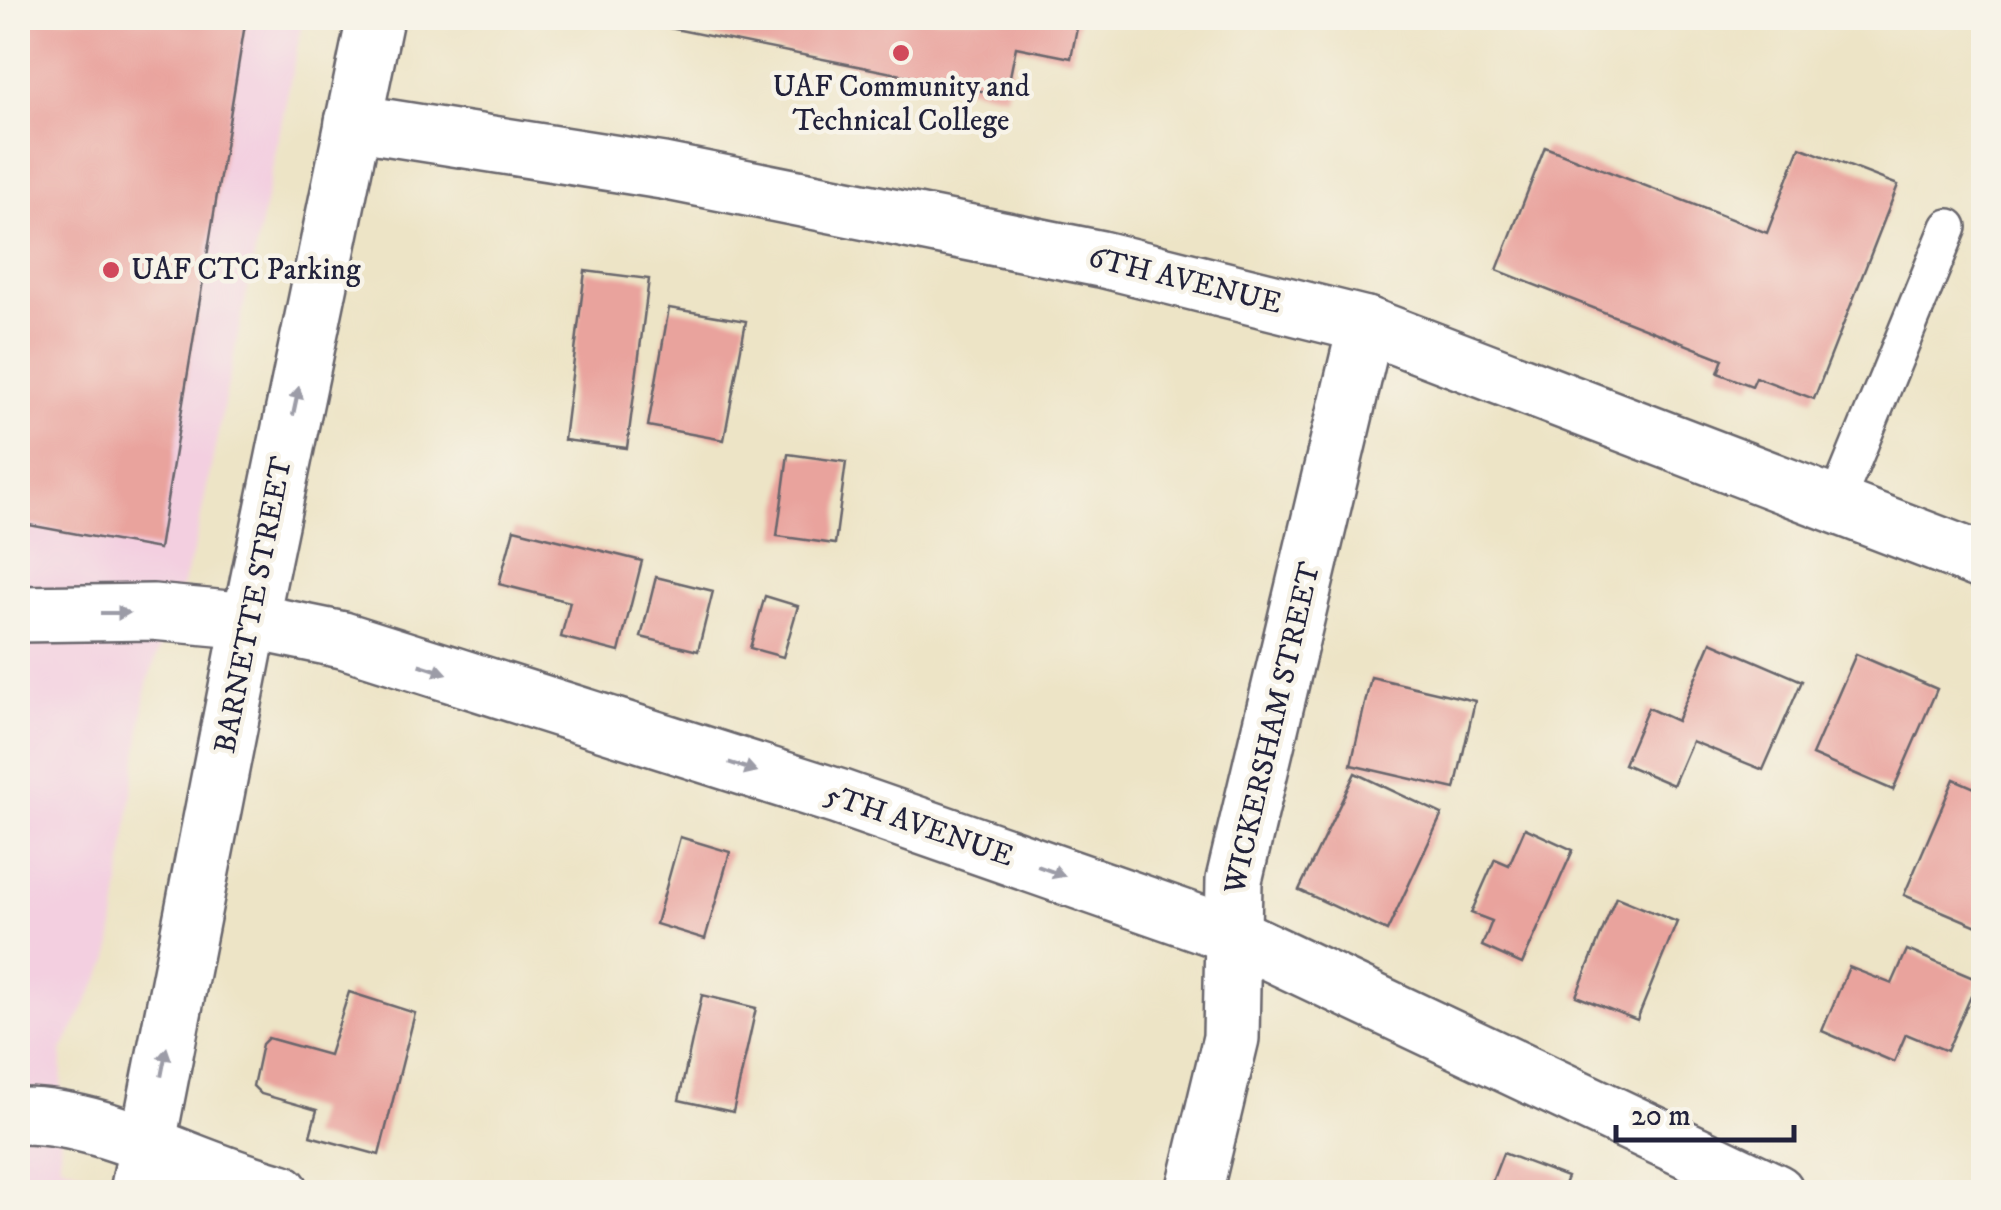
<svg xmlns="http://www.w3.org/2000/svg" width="2001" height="1210" viewBox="0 0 2001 1210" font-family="'IM FELL DW Pica',serif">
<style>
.built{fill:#f3cfe0}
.building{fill:#e9a39d}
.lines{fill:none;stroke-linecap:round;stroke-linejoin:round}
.service-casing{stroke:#69666c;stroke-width:40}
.minor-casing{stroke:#69666c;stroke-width:60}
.primary-casing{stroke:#69666c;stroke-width:60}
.service{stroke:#fff;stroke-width:35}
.minor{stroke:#fff;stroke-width:55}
.primary{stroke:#fff;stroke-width:55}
.oneway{fill:#9c9ca7}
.poi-dot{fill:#d1495b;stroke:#f7f3e8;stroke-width:4}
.labels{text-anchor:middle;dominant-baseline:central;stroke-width:9;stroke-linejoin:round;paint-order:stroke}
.poi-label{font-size:30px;fill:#22223b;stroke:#f7f3e8}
.street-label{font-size:30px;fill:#22223b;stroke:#f7f3e8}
</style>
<rect width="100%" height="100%" fill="#f7f3e8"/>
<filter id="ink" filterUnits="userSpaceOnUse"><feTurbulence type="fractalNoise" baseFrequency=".01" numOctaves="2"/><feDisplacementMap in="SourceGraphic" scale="20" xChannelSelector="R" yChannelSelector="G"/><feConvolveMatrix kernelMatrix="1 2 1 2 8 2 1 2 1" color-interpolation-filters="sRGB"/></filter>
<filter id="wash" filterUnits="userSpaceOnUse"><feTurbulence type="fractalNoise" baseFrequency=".0048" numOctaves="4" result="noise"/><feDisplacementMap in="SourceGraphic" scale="40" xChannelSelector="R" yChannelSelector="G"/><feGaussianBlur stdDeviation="2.25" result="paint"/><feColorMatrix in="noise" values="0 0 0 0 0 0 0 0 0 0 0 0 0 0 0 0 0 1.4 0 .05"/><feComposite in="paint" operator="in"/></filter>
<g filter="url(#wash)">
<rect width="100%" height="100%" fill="#ede4c6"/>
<!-- built -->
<path class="built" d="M18,18H303L194,550L147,684L110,958L62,1051L60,1164L141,1192H18Z"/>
<g id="blocks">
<!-- building -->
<g class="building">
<path d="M18,18H246L159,549L18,523Z"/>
<path d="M620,18H1079L1071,58L1016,47L1006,96Z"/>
<path d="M1545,147L1767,233L1800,147L1898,185L1814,399L1756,377L1752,386L1718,373L1723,359L1497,270Z"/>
<path d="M585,271L649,279L627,448L564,440Z"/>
<path d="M669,308L746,321L724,440L648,426Z"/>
<path d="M788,454L846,462L835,544L777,536Z"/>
<path d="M514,529L642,561L619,652L561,637L570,602L499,584Z"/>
<path d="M656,577L713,591L698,651L641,637Z"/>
<path d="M765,596L798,606L783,657L750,648Z"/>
<path d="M1711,642L1802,681L1763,770L1692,741L1673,785L1624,764L1648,708L1677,721Z"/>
<path d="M1856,654L1937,689L1893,790L1812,755Z"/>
<path d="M1371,677L1475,701L1455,789L1351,765Z"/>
<path d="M1355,773L1442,814L1387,931L1299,890Z"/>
<path d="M1954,779L1984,792V929L1904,895Z"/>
<path d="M1525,828L1573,850L1522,964L1482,946L1492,921L1471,913L1495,859L1509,865Z"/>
<path d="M680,837L730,852L705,939L656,924Z"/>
<path d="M1616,897L1677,922L1637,1020L1576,996Z"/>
<path d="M1907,950L1978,980L1947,1051L1906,1034L1894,1062L1822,1031L1849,967L1892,984Z"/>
<path d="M349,992L415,1013L379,1155L310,1136L317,1110L261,1094L253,1086L262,1044L268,1038L329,1055Z"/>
<path d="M702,995L756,1008L733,1112L679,1100Z"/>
<path d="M1503,1153L1567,1177L1561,1192H1488Z"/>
</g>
</g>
</g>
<g filter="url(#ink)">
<use href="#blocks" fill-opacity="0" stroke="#69666c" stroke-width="2.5"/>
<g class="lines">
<defs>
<path id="service" d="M1835,505L1949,227"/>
<g id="minor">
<path d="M353,122L663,171L1101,259L1366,325L1984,562"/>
<path d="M18,614L153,612L250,621L343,640L838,797L1233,935L1776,1192"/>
<path d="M18,1116C103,1114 197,1171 281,1192"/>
<path d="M1194,1192L1231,1038L1234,880L1366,325"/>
</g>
<path id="primary" d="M138,1192L250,621L375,18"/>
</defs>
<!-- service casing -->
<use href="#service" class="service-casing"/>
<!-- minor casing -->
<use href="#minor" class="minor-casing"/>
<!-- primary casing -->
<use href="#primary" class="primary-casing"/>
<!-- service -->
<use href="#service" class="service"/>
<!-- minor -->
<use href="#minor" class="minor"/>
<!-- primary -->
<use href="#primary" class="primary"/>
</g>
<!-- one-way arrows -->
<defs><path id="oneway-solid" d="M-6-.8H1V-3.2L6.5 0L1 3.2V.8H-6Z" transform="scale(2.5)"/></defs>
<g class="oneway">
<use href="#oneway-solid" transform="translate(296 401) rotate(-78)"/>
<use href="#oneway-solid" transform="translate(115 613)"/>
<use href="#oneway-solid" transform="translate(433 669) rotate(18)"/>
<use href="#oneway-solid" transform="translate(743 767) rotate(18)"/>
<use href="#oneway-solid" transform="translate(1051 871) rotate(20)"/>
<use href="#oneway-solid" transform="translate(164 1062) rotate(-79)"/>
</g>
</g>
<!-- markers -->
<g class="poi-dot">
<circle cx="901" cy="53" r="10"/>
<circle cx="111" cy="270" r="10"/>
</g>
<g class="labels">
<!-- poi labels -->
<g class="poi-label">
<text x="901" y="87">UAF Community and<tspan x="901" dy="34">Technical College</tspan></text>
<text x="131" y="270" text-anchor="start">UAF CTC Parking</text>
</g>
<!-- street labels -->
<g class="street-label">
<text transform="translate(1185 281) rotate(14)">6TH AVENUE</text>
<text transform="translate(254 605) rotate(-79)">BARNETTE STREET</text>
<text transform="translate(1273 728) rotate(-77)">WICKERSHAM STREET</text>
<text transform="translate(919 826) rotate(19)">5TH AVENUE</text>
</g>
</g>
<!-- margin -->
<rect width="2001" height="1210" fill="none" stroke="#f7f3e8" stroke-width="60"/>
<!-- scale -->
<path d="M1616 1125v15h178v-15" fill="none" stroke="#22223b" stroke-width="5"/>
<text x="1631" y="1125" font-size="30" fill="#22223b" stroke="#f7f3e8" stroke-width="8" paint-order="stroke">20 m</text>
</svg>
